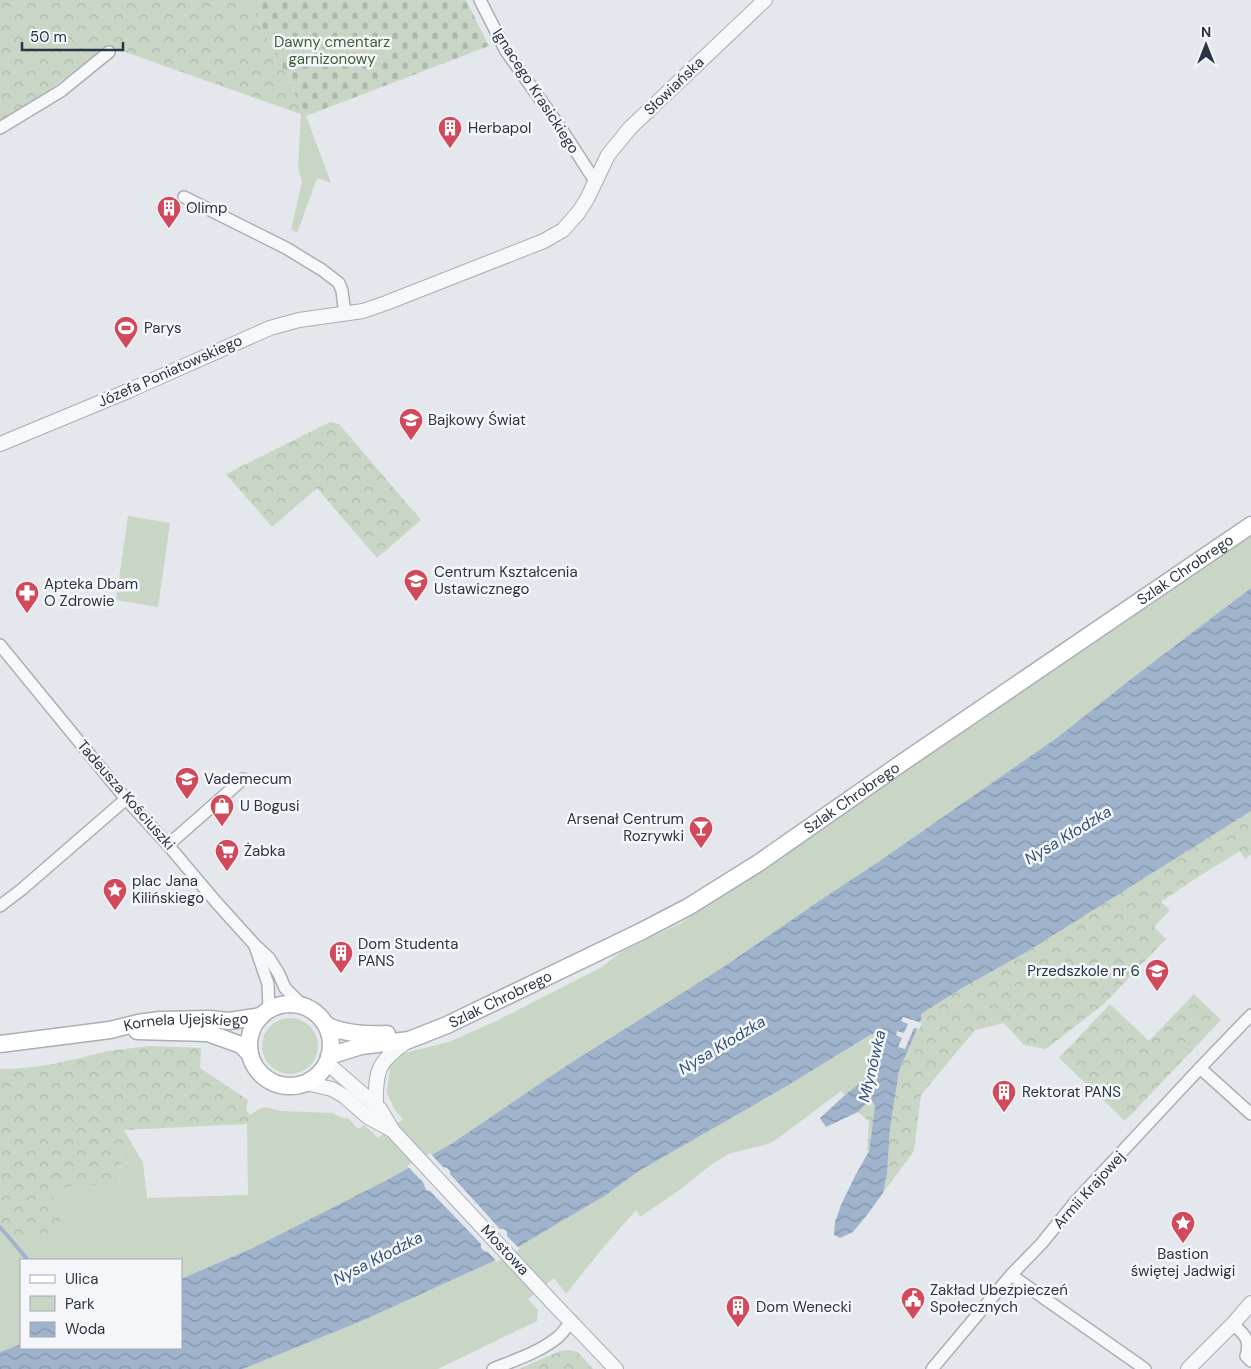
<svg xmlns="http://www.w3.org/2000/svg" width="1251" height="1369" viewBox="0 0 1251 1369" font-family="'DM Sans',sans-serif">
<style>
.green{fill:#c9d6c5}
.forest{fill:url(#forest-crowns)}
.cemetery{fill:url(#cemetery-stones)}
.water{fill:url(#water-waves)}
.pier{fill:#e4e7ec}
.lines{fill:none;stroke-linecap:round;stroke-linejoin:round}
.stream{stroke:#9fb4cc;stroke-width:4}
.minor-casing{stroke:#a9aeb7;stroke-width:14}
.tertiary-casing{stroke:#a9aeb7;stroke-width:16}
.secondary-casing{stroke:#a9aeb7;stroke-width:19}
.minor{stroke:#f7f8fa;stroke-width:11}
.tertiary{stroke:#f7f8fa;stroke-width:14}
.secondary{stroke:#fff;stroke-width:16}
.labels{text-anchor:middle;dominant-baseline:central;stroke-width:5;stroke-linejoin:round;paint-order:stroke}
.park-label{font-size:15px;fill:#3f6138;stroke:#f4f6f9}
.street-label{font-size:15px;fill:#2b3445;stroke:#f4f6f9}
.poi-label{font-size:15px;fill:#2b3445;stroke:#f4f6f9;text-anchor:start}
.water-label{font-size:16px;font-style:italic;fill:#34527a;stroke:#f4f6f9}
</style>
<defs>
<pattern id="forest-crowns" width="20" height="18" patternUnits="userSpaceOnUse" patternTransform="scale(1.25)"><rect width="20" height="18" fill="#c9d6c5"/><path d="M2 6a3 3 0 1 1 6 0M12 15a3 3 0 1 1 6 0" fill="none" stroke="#adb8ab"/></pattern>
<pattern id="cemetery-stones" width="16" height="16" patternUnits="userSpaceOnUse" patternTransform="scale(1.25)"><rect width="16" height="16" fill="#c9d6c5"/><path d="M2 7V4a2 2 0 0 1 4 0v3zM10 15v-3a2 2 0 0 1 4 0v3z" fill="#adb8ab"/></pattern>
<pattern id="water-waves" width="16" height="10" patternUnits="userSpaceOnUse" patternTransform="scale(1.25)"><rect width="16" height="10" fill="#9fb4cc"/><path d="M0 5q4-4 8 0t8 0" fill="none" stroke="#8293a7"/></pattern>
</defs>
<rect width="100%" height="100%" fill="#e4e7ec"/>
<!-- green -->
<g class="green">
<path d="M301,114L306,116L331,183L317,178L297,233L291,229L302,182L298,167Z"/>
<path d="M128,516L170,523L158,607L116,600Z"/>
<path d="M1251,535V588L1131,679L1058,737L881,860L819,901L722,968L569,1064L451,1144L387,1180L257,1246L181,1279V1260H21V1344L0,1352V1235L24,1242L54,1202L53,1192L76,1185H119L124,1130L143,1163L147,1198L248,1195L247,1124L250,1115L259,1109L265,1107L281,1111L332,1113L340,1117L349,1119L357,1128H360L364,1125L378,1138L403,1119L395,1110L387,1093V1089L390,1070L388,1067L401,1054L449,1042L496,1021L602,967L621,952L681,923L749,877Z"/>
<circle cx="290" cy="1046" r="28"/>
<path d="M886,1030L871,1072L860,1083L845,1095L841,1091L777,1139L768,1144L728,1154L711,1165L681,1189L640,1217L636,1210L601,1250L566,1294L554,1278L528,1299L538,1310L537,1321L438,1369H243L364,1320L496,1260L606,1195L639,1171L787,1086L873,1034Z"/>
</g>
<!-- forest -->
<g class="forest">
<path d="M0,0H249L306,116L108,46L36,100L0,121Z"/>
<path d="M330,422L339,424L421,520L377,558L317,488L272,527L226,474Z"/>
<path d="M1251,811V854L1245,859L1240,851L1193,880L1161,902L1170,910L1154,927L1166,939L1104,1004L1046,1049L1024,1045L1004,1023L975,1030L921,1095L914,1151L883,1193L887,1174L890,1128L899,1071L921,1020V1014L964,987L1028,951Z"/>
<path d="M1194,994L1221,1020L1125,1121L1059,1058L1110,1004L1149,1041Z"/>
<path d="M151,1046L201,1048L200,1068L248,1100L246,1110L250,1115L247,1124L124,1130L119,1185H76L53,1192L54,1202L64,1214L53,1232L24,1242L0,1235V1069C38,1069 68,1061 104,1052C119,1049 135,1048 151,1046Z"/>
<path d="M871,1099L875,1106L869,1151H867L869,1121L858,1112Z"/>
<path d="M569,1350L578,1352L593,1369H519L560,1351Z"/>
</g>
<!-- cemetery -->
<path class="cemetery" d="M249,0H466L489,46L306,116Z"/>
<!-- water -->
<path class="water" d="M1251,588V811L1028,951L964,987L921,1014V1020L899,1071L890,1128L887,1174L883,1193L867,1215L853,1232L840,1238L834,1235L835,1222L841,1205L855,1176L869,1151L875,1106L871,1099L858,1112L826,1127L820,1118L845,1095L860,1083L871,1072L885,1030L872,1034L787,1086L639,1171L606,1195L496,1260L364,1320L243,1369H0V1352L21,1344V1348H181V1279L257,1246L387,1180L451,1144L569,1064L722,968L819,901L881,860L1058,737L1131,679Z"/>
<!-- pier -->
<g class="pier">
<path d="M903,1017L922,1023L919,1029L914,1028L905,1049L898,1047L902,1038L896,1035L897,1031L904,1033L908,1024L901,1021Z"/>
<path d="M430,1153L443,1167L447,1168L450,1171V1174L500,1229H504L507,1232V1236L520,1249L497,1262L488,1252L484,1251L481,1248V1244L430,1191L426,1190L423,1182L407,1166Z"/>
</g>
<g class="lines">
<!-- stream -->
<path class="stream" d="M0,1227L28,1260"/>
<defs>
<g id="minor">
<path d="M480,0L506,51L562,130L595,181"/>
<path d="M0,128L61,91L109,52"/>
<path d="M184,197L286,248L322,270L339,283L342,291L345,314"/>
<path d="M0,645L126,799L168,845L216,902L254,944L269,958L279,974L285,988L303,1006"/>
<path d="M168,845L243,779"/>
<path d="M0,906L21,890L126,799"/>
<path d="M255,946L268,984L269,1010"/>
<path d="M1200,1068L1251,1114"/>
<path d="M1011,1275L1145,1369"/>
<path d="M1233,1324C1245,1335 1251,1340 1246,1356L1251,1361"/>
<path d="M493,1369C515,1360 540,1352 558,1337C563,1333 567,1326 572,1321"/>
<path d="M932,1369L1011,1275L1042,1243L1076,1201L1200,1068L1251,1015"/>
</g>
<g id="tertiary">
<path d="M0,444L128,391L270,328L299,320L363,311L386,303L544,241L563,230L578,213L587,199L608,155L630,128L765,0"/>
<path d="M327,1063L380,1109L393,1131L551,1301L616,1369"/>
<path d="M306,1083L332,1089L344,1096L368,1117L392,1130"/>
<path d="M376,1105C375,1068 379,1061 409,1040"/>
<path d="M1188,1369L1233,1324L1251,1303"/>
</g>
<g id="secondary">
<circle cx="290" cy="1045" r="41"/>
<path d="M326,1025C344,1034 367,1035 387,1034"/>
<path d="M137,1031L208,1033L241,1045L250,1054"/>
<path id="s1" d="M0,1044L110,1030L138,1023L160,1020L210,1019L229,1021L261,1016"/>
<path id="s2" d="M329,1056L361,1046L409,1040L447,1025L642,931L688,907L760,862L906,760L1251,525"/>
</g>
</defs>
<!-- minor casing -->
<use href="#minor" class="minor-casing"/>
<!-- tertiary casing -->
<use href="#tertiary" class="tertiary-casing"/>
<!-- secondary casing -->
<use href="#secondary" class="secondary-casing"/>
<!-- minor -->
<use href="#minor" class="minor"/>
<!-- tertiary -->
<use href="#tertiary" class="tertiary"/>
<!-- secondary -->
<use href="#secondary" class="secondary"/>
</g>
<!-- icons -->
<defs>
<symbol id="building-pin" viewBox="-11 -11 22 30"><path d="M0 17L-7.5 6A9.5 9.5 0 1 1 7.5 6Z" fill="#d1495b" stroke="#f4f6f9"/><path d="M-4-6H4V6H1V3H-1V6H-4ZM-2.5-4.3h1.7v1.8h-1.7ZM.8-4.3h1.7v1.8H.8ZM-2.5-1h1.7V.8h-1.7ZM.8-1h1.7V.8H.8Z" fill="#fff"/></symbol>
<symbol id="stadium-pin" viewBox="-11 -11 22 30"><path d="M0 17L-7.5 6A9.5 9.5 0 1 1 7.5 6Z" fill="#d1495b" stroke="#f4f6f9"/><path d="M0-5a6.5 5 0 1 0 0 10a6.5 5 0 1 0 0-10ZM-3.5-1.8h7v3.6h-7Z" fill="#fff"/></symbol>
<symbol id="school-pin" viewBox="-11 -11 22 30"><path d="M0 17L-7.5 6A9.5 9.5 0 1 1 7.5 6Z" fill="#d1495b" stroke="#f4f6f9"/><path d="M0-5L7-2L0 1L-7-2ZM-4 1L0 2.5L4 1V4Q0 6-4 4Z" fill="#fff"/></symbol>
<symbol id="pharmacy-pin" viewBox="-11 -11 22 30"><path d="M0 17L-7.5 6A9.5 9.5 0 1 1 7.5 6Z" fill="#d1495b" stroke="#f4f6f9"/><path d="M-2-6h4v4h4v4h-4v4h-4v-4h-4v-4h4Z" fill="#fff"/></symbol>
<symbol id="university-pin" viewBox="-11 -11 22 30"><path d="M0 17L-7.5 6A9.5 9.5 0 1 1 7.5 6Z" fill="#d1495b" stroke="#f4f6f9"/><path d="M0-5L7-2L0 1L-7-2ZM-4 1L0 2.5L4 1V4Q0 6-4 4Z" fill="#fff"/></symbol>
<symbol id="shop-pin" viewBox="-11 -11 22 30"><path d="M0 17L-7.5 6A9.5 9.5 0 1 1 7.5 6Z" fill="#d1495b" stroke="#f4f6f9"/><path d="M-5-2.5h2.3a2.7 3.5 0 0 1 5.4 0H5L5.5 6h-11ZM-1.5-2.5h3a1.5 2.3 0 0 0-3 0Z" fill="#fff"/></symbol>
<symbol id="bar-pin" viewBox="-11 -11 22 30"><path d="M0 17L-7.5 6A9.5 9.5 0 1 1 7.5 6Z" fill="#d1495b" stroke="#f4f6f9"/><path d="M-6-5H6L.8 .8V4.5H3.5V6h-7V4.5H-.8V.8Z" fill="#fff"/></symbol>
<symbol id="supermarket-pin" viewBox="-11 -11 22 30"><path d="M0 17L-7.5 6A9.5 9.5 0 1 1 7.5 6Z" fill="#d1495b" stroke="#f4f6f9"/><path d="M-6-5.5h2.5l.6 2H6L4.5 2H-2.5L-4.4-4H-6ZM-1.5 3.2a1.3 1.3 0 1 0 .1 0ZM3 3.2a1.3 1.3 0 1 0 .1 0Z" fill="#fff"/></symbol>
<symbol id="sight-pin" viewBox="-11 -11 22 30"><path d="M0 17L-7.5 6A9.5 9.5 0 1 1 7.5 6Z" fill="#d1495b" stroke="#f4f6f9"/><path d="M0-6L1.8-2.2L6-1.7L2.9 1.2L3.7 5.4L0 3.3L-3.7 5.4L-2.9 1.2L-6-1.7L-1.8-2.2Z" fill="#fff"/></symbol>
<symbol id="civic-pin" viewBox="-11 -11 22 30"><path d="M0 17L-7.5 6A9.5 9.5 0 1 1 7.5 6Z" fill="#d1495b" stroke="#f4f6f9"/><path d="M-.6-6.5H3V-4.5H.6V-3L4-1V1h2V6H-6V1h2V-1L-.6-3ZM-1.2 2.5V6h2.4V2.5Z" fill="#fff"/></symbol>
</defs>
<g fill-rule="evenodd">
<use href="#building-pin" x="436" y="114" width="28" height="38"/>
<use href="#building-pin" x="155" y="194" width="28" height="38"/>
<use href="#stadium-pin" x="112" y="314" width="28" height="38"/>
<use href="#school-pin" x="397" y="406" width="28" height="38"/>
<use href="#school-pin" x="402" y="567" width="28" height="38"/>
<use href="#pharmacy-pin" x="13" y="579" width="28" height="38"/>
<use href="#university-pin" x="173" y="765" width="28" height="38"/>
<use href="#shop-pin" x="208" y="792" width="28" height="38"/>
<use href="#bar-pin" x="687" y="814" width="28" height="38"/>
<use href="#supermarket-pin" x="213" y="837" width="28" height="38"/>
<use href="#sight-pin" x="101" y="876" width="28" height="38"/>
<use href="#building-pin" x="327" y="939" width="28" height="38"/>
<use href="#school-pin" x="1143" y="957" width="28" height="38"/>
<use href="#building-pin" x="990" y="1078" width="28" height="38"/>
<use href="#sight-pin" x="1169" y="1209" width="28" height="38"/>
<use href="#civic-pin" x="899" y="1285" width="28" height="38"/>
<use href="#building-pin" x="724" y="1293" width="28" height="38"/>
</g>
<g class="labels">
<!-- park labels -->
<g class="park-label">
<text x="332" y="42">Dawny cmentarz<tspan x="332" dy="17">garnizonowy</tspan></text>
</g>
<!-- street labels -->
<g class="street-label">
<text transform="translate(674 86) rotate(-44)">Słowiańska</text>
<text transform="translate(536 91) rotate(57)">Ignacego Krasickiego</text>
<text transform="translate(170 371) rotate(-24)">Józefa Poniatowskiego</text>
<text stroke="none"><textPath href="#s2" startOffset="992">Szlak Chrobrego</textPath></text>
<text transform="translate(126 795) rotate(49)">Tadeusza Kościuszki</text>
<text stroke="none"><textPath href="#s2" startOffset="588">Szlak Chrobrego</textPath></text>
<text stroke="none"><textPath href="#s2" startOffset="182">Szlak Chrobrego</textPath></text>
<text stroke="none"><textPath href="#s1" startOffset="188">Kornela Ujejskiego</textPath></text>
<text transform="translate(1089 1190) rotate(-48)">Armii Krajowej</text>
<text transform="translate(505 1250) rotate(47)">Mostowa</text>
</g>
<!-- poi labels -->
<g class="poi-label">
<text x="468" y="128">Herbapol</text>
<text x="186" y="208">Olimp</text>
<text x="144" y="328">Parys</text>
<text x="428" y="420">Bajkowy Świat</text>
<text x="434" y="572">Centrum Kształcenia<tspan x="434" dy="17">Ustawicznego</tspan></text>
<text x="44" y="584">Apteka Dbam<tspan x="44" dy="17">O Zdrowie</tspan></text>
<text x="204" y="779">Vademecum</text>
<text x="240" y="806">U Bogusi</text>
<text x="684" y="819" text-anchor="end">Arsenał Centrum<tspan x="684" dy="17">Rozrywki</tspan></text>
<text x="244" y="851">Żabka</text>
<text x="132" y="881">plac Jana<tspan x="132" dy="17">Kilińskiego</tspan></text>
<text x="358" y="944">Dom Studenta<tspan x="358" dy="17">PANS</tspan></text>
<text x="1140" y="971" text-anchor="end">Przedszkole nr 6</text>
<text x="1022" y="1092">Rektorat PANS</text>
<text x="1183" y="1254" text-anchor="middle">Bastion<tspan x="1183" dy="17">świętej Jadwigi</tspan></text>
<text x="930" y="1290">Zakład Ubezpieczeń<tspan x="930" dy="17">Społecznych</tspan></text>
<text x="756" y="1307">Dom Wenecki</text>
</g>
<!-- water labels -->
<g class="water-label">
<text transform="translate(1068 835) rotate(-31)">Nysa Kłodzka</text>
<text transform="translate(722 1045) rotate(-31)">Nysa Kłodzka</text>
<text transform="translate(872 1066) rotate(-77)">Młynówka</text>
<text transform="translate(378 1258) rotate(-27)">Nysa Kłodzka</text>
</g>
</g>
<!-- legend -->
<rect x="20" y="1259" width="162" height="90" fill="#f4f6f9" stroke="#a4a8b1"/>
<rect x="30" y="1275" width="25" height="8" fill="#ffffff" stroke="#a4a8b1"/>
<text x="65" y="1284" font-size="15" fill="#2b3445">Ulica</text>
<rect x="30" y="1296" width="25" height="15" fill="#c9d6c5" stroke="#a4a8b1"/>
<text x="65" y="1309" font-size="15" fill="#2b3445">Park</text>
<rect x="30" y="1322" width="25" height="15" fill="url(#water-waves)" stroke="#a4a8b1"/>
<text x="65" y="1334" font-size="15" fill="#2b3445">Woda</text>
<!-- north arrow -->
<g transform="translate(1206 45)" stroke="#f4f6f9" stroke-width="4" paint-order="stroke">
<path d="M0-4L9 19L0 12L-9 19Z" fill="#2b3445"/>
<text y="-8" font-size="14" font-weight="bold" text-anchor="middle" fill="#2b3445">N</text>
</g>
<!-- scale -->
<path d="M22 42v8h101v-8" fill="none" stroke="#2b3445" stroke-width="2.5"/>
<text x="30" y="42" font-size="15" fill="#2b3445" stroke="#f4f6f9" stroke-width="4" paint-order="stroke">50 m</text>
</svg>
